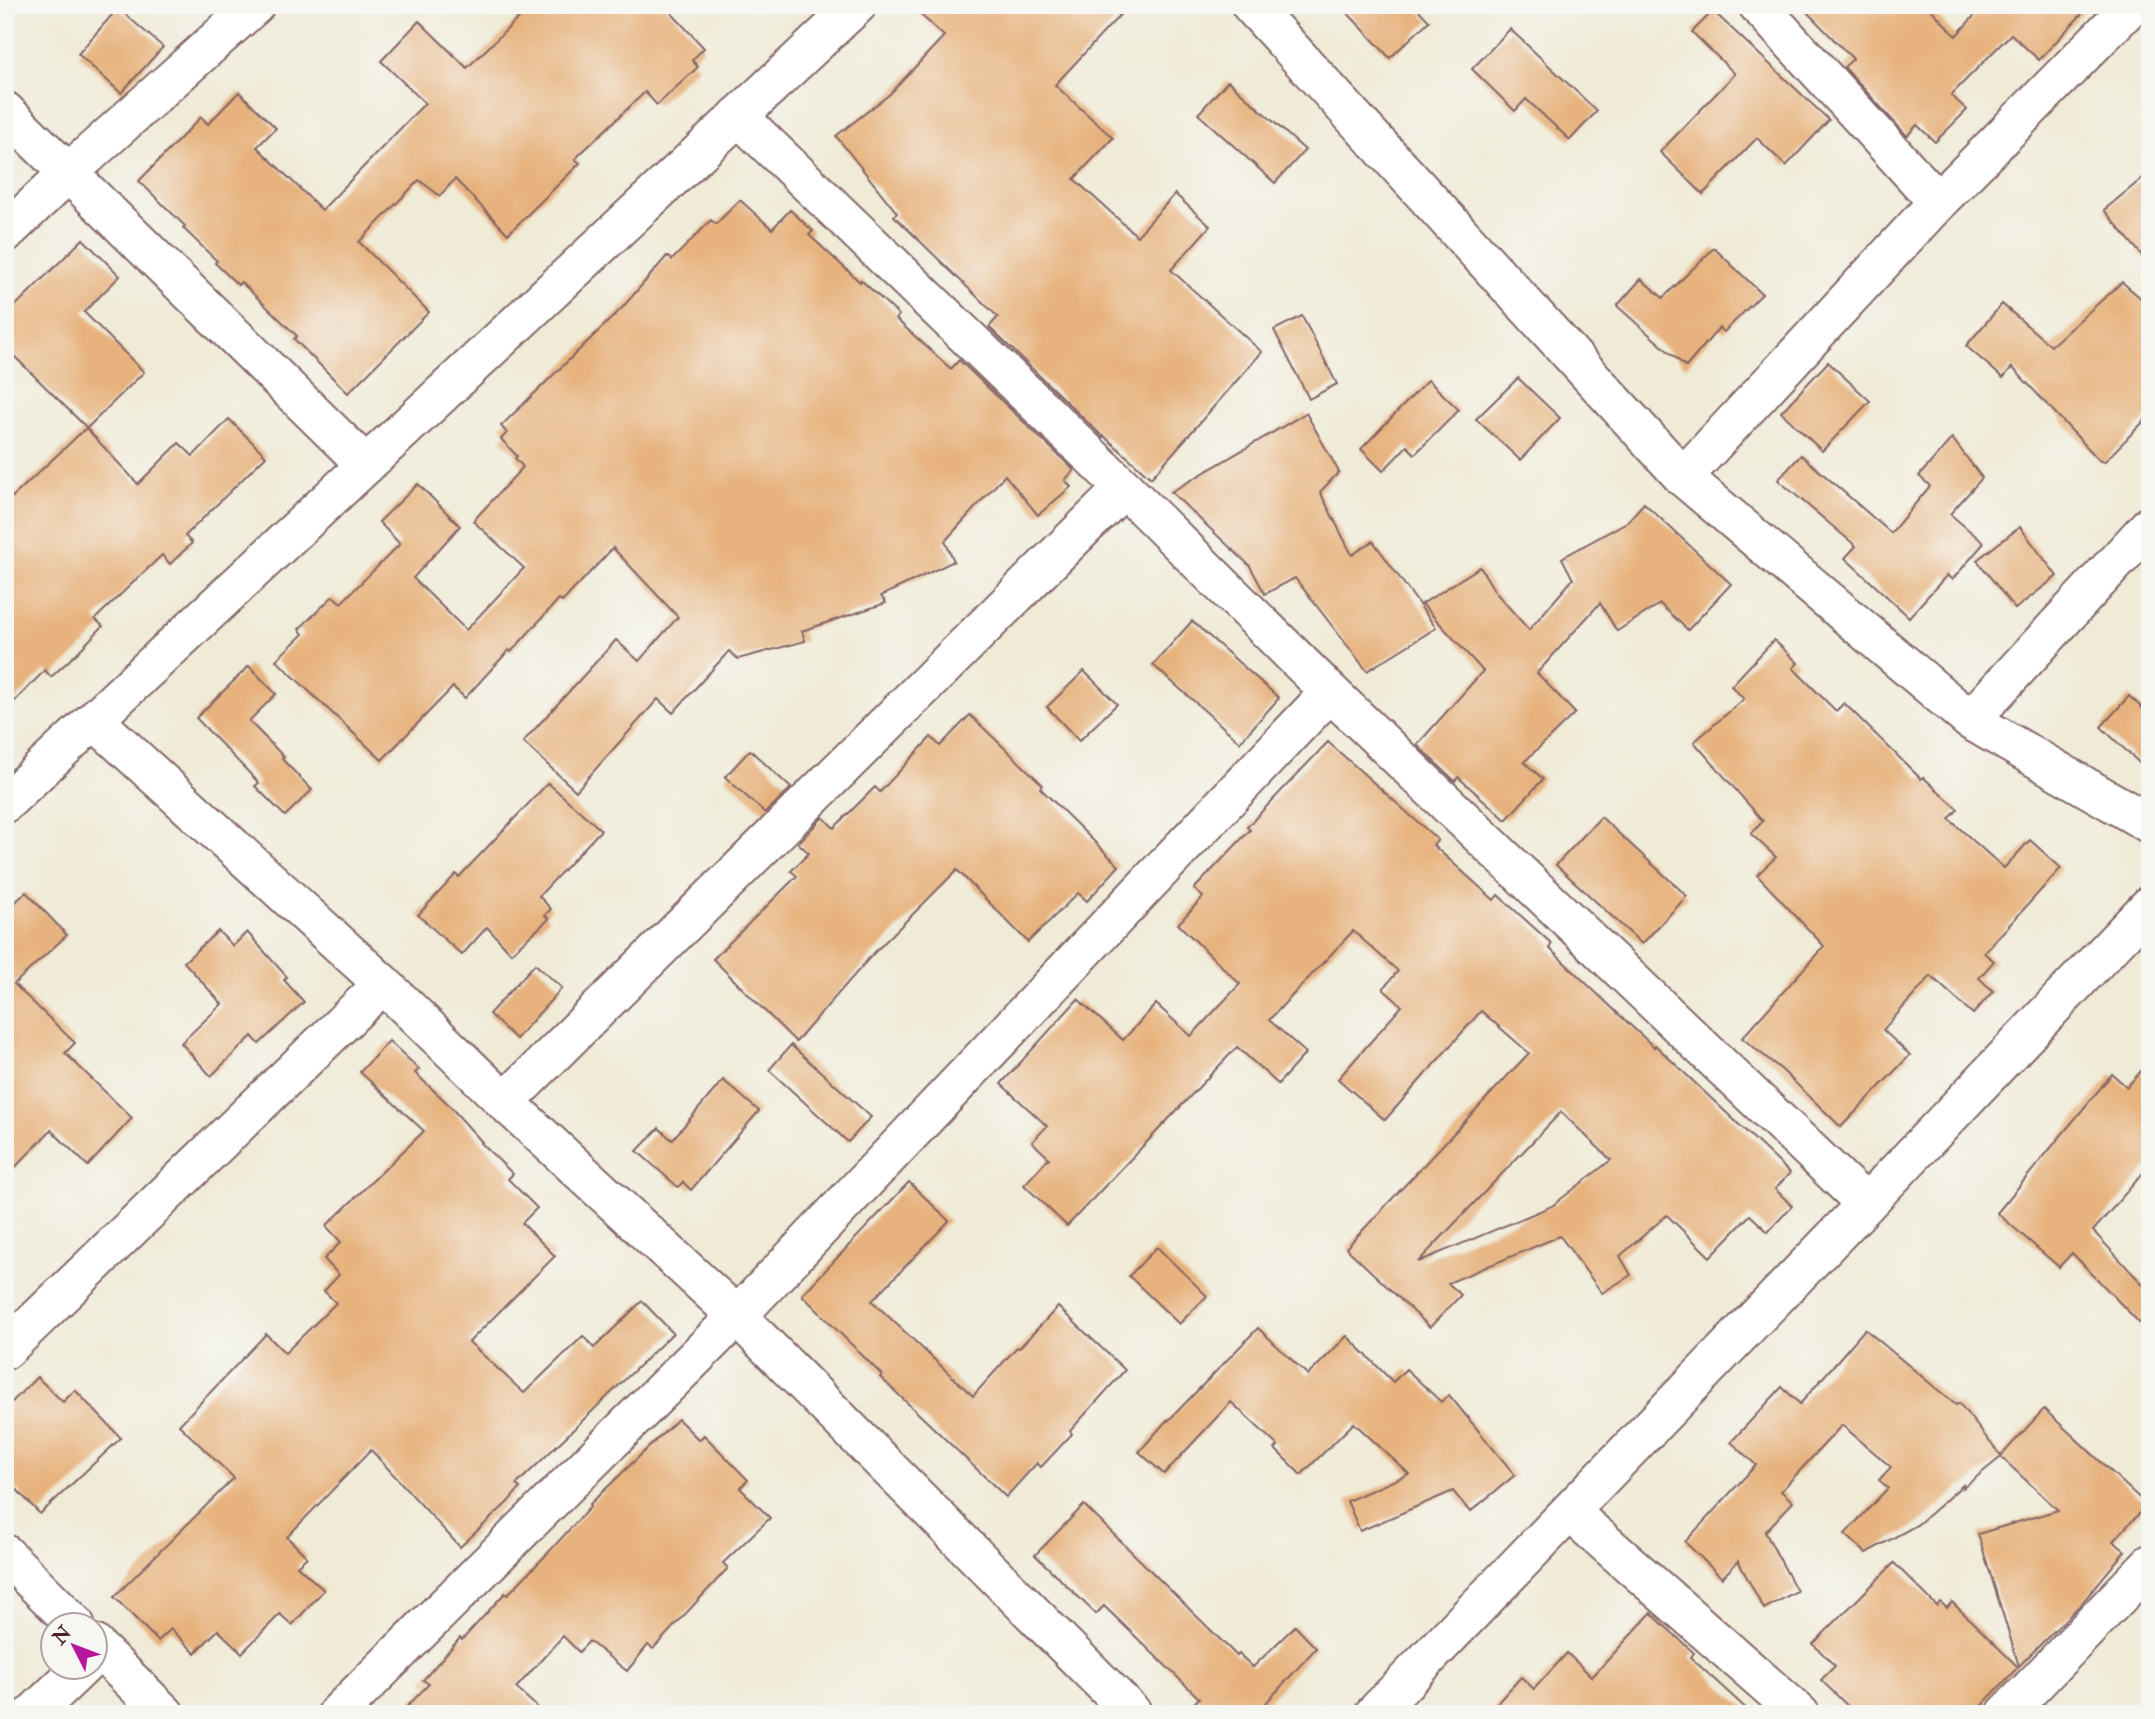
<svg xmlns="http://www.w3.org/2000/svg" width="2155" height="1719" viewBox="0 0 2155 1719" font-family="'IM FELL Double Pica',serif">
<style>
.building{fill:#e7b27d;fill-rule:evenodd}
.lines{fill:none;stroke-linecap:round;stroke-linejoin:round}
.minor-casing{stroke:#846667;stroke-width:42}
.minor{stroke:#fff;stroke-width:38}
</style>
<rect width="100%" height="100%" fill="#f6f6f2"/>
<filter id="ink" filterUnits="userSpaceOnUse"><feTurbulence type="fractalNoise" baseFrequency=".0143" numOctaves="2"/><feDisplacementMap in="SourceGraphic" scale="14" xChannelSelector="R" yChannelSelector="G"/><feConvolveMatrix kernelMatrix="1 2 1 2 8 2 1 2 1" color-interpolation-filters="sRGB"/></filter>
<filter id="wash" filterUnits="userSpaceOnUse"><feTurbulence type="fractalNoise" baseFrequency=".00686" numOctaves="4" result="noise"/><feDisplacementMap in="SourceGraphic" scale="28" xChannelSelector="R" yChannelSelector="G"/><feGaussianBlur stdDeviation="1.57" result="paint"/><feColorMatrix in="noise" values="0 0 0 0 0 0 0 0 0 0 0 0 0 0 0 0 0 1.4 0 .05"/><feComposite in="paint" operator="in"/></filter>
<g filter="url(#wash)">
<rect width="100%" height="100%" fill="#f0ebd7"/>
<g id="blocks">
<!-- building -->
<g class="building">
<path d="M532,5H664L704,48L692,60L698,67L657,105L645,92L575,159L580,163L508,234L455,179L440,196L419,180L359,242L429,312L348,393L294,339L297,336L241,282L238,285L215,263L217,261L183,228L185,226L139,181L201,117L208,124L239,92L276,128L257,147L322,210L425,103L381,61L419,21L467,68Z"/>
<path d="M910,5H1129L1055,85L1113,138L1074,179L1137,236L1175,194L1210,226L1171,270L1262,352L1151,478L1104,436L1103,437L989,327L998,317L894,216L897,213L836,136L890,94L944,36Z"/>
<path d="M1340,5H1414L1429,21L1390,58Z"/>
<path d="M1800,5H1927L1956,36L1982,7L1979,5H2090L2039,60L2011,34L1951,95L1967,110L1935,142L1917,125L1907,136L1844,67L1853,59Z"/>
<path d="M118,8L163,47L121,93L78,54Z"/>
<path d="M1713,11L1829,120L1786,166L1757,138L1703,194L1660,152L1735,74L1692,32Z"/>
<path d="M1510,29L1597,111L1570,140L1526,99L1515,111L1472,69Z"/>
<path d="M1228,81L1305,150L1275,183L1198,114Z"/>
<path d="M2150,172V265L2104,210Z"/>
<path d="M740,200L772,229L790,210L813,231L809,235L860,282L861,280L899,315L896,319L951,369L959,360L1074,470L1065,480L1071,487L1038,515L1005,475L945,541L954,561L881,596L886,603L802,631L805,641L738,659L729,651L673,713L658,699L576,791L523,742L616,640L639,661L678,617L613,548L562,602L559,599L511,652L509,650L465,698L453,687L382,760L276,660L303,634L299,629L333,596L341,603L400,544L379,522L418,484L460,526L413,578L466,630L524,568L473,521L523,467L515,458L517,456L501,439L507,433L501,426L622,308L667,256L672,260L711,220L716,224Z"/>
<path d="M83,239L120,276L84,312L144,372L87,428L5,347V316Z"/>
<path d="M1714,248L1762,294L1724,332L1719,328L1686,367L1617,306L1641,279L1663,298Z"/>
<path d="M2122,282L2150,306V415L2104,462L2101,460L2100,461L2012,367L2003,378L1966,346L2002,304L2051,346Z"/>
<path d="M1302,316L1337,384L1309,399L1274,330Z"/>
<path d="M1828,362L1870,401L1822,451L1781,412Z"/>
<path d="M1518,378L1560,418L1520,460L1476,419Z"/>
<path d="M1428,380L1459,410L1415,454L1407,446L1383,471L1361,449Z"/>
<path d="M1306,413L1339,472L1320,492L1352,555L1373,541L1436,628L1367,671L1295,578L1265,594L1250,566L1171,492Z"/>
<path d="M229,419L266,456L185,536L192,543L170,564L162,555L95,619L103,626L75,655L51,677L45,670L5,711V504L86,428L138,484L179,443L193,456Z"/>
<path d="M1952,438L1982,478L1950,514L1984,543L1952,580L1947,575L1909,617L1845,558L1856,546L1778,480L1801,455L1891,533L1930,486L1919,476Z"/>
<path d="M1644,503L1731,584L1688,630L1660,604L1617,631L1600,603L1537,673L1575,713L1524,762L1543,779L1506,820L1458,777L1455,781L1417,745L1483,671L1422,604L1480,567L1496,593L1529,630L1573,579L1562,558L1627,522Z"/>
<path d="M2020,527L2057,576L2015,609L1977,560Z"/>
<path d="M1192,621L1279,698L1240,742L1153,665Z"/>
<path d="M1774,640L1798,663L1793,668L1836,711L1844,703L1921,779L1923,777L1958,809L1949,819L2004,868L2030,840L2061,868L1984,953L1994,961L1979,978L1993,991L1973,1014L1931,976L1883,1030L1910,1055L1841,1127L1782,1070L1742,1038L1824,946L1757,875L1776,857L1751,834L1763,821L1694,742L1744,699L1731,686Z"/>
<path d="M249,666L276,694L249,721L284,757L282,759L312,790L285,816L255,786L259,783L196,718Z"/>
<path d="M1084,671L1117,704L1079,741L1047,707Z"/>
<path d="M2129,696L2150,715V773L2101,727Z"/>
<path d="M970,715L1043,785L1040,788L1119,866L1087,901L1078,893L1028,942L957,870L871,956L796,1042L713,959L797,876L791,871L809,853L798,843L823,817L834,828L875,787L880,792L931,737L940,746Z"/>
<path d="M1328,742L1438,840L1433,845L1494,900L1498,895L1552,944L1549,948L1628,1023L1654,1047L1655,1045L1790,1173L1775,1189L1792,1206L1768,1232L1750,1215L1710,1257L1667,1215L1620,1256L1631,1275L1602,1293L1560,1236L1448,1283L1461,1295L1430,1327L1346,1248L1529,1053L1481,1011L1385,1120L1338,1079L1402,1006L1383,989L1398,971L1353,931L1269,1020L1306,1053L1278,1084L1237,1047L1067,1226L1024,1185L1049,1158L1032,1142L1047,1126L1001,1084L1078,999L1123,1040L1156,1004L1191,1036L1240,984L1178,924L1203,897L1194,889L1250,830L1247,827ZM1561,1112L1611,1160L1552,1206L1418,1262Z"/>
<path d="M750,750L791,788L765,813L725,777Z"/>
<path d="M548,783L601,830L539,896L551,909L545,915L549,919L511,953L487,927L462,955L418,915L456,874L459,877Z"/>
<path d="M1601,817L1687,896L1642,944L1556,865Z"/>
<path d="M26,892L67,935L14,984L75,1043L65,1053L132,1118L88,1166L51,1130L5,1178V912Z"/>
<path d="M218,931L233,946L247,932L287,977L284,980L304,1002L259,1044L252,1036L211,1076L181,1043L222,1004L184,962Z"/>
<path d="M535,964L562,988L516,1039L489,1014Z"/>
<path d="M389,1041L419,1069L415,1073L446,1102L482,1142L481,1143L513,1174L508,1179L537,1208L522,1223L555,1256L469,1342L524,1393L583,1336L594,1348L642,1301L673,1333L516,1485L520,1488L508,1502L460,1547L371,1450L287,1537L307,1557L297,1566L324,1590L292,1625L280,1614L242,1653L218,1630L195,1653L171,1629L158,1641L114,1597L234,1478L179,1425L266,1334L285,1353L336,1303L324,1291L339,1275L324,1259L341,1242L326,1226L424,1131L360,1072Z"/>
<path d="M791,1045L871,1117L848,1142L769,1070Z"/>
<path d="M2150,1061V1165L2093,1231L2150,1292V1334L2072,1253L2059,1267L1997,1213L2112,1074L2127,1087Z"/>
<path d="M723,1080L759,1111L691,1190L683,1182L678,1187L637,1151L659,1128L672,1140Z"/>
<path d="M909,1182L949,1221L872,1301L973,1396L1017,1347L1019,1348L1058,1307L1125,1370L1070,1431L1072,1434L1041,1467L1037,1463L1006,1497L880,1377L882,1375L802,1295Z"/>
<path d="M1157,1247L1207,1296L1179,1324L1129,1276Z"/>
<path d="M1258,1328L1308,1375L1347,1336L1393,1382L1406,1369L1441,1402L1449,1395L1515,1475L1470,1512L1453,1491L1360,1531L1347,1501L1409,1474L1354,1423L1301,1475L1275,1449L1278,1446L1231,1402L1164,1474L1139,1452L1167,1420L1168,1421Z"/>
<path d="M1865,1329L1956,1405L1959,1403L2001,1456L2044,1409L2147,1505L2113,1541L2125,1551L2082,1603L2019,1666L1978,1534L2058,1510L2001,1457L1963,1488V1485L1917,1525L1866,1553L1845,1534L1888,1488L1879,1480L1891,1467L1842,1425L1781,1491L1793,1502L1765,1532L1797,1591L1764,1609L1738,1561L1722,1578L1685,1542L1756,1465L1731,1442L1782,1387L1800,1404Z"/>
<path d="M37,1377L63,1402L75,1390L121,1438L40,1514L5,1477V1409Z"/>
<path d="M678,1419L699,1440L704,1435L748,1480L740,1488L770,1518L723,1563L728,1568L653,1649L648,1645L627,1671L589,1641L579,1652L563,1636L516,1688L545,1714H400L429,1684L423,1680L460,1638L462,1640L505,1593L507,1595L547,1554L590,1507L589,1505Z"/>
<path d="M1084,1505L1237,1656L1239,1654L1253,1667L1295,1626L1316,1648L1256,1714H1184L1199,1698L1104,1606L1096,1614L1035,1555Z"/>
<path d="M1894,1563L1937,1606L1940,1602L1947,1608L1952,1602L2018,1667L1974,1714H1856L1821,1680L1835,1666L1813,1644Z"/>
<path d="M1651,1613L1694,1653L1690,1657L1752,1714H1487L1521,1677L1534,1689L1567,1653L1592,1677Z"/>
</g>
</g>
</g>
<g filter="url(#ink)">
<use href="#blocks" fill-opacity="0" stroke="#846667" stroke-width="2"/>
<g class="lines">
<defs>
<g id="minor">
<path d="M1251,5L1683,477L1970,720L2150,824"/>
<path d="M1758,5L1938,202"/>
<path d="M5,111L366,465"/>
<path d="M738,116L1124,488L1330,692L1866,1204"/>
<path d="M5,233L68,173L255,5"/>
<path d="M1683,477L1938,202L2132,5"/>
<path d="M94,720L383,984L505,1102L737,1316L1133,1714"/>
<path d="M1970,720L2150,525"/>
<path d="M5,803L857,5"/>
<path d="M505,1102L1124,488"/>
<path d="M5,1350L383,984"/>
<path d="M1570,1512L1800,1714"/>
<path d="M5,1554L75,1624"/>
<path d="M94,1644L165,1714"/>
<path d="M33,1714L83,1666"/>
<path d="M337,1714L737,1316L1330,692"/>
<path d="M1374,1714L1866,1204L2150,905"/>
<path d="M2006,1714L2150,1564"/>
</g>
</defs>
<!-- minor casing -->
<use href="#minor" class="minor-casing"/>
<!-- minor -->
<use href="#minor" class="minor"/>
</g>
</g>
<!-- margin -->
<rect width="2155" height="1719" fill="none" stroke="#f6f6f2" stroke-width="28"/>
<!-- north arrow -->
<g transform="translate(74 1646) rotate(312)"><circle r="33" fill="#f6f6f2" stroke="#b1a0a2" stroke-width="2"/>
<path d="M0-5L12 26L0 18L-12 26Z" fill="#b5179e"/>
<text y="-10" font-size="19" font-weight="bold" text-anchor="middle" fill="#4a1f2b">N</text>
</g>
</svg>
